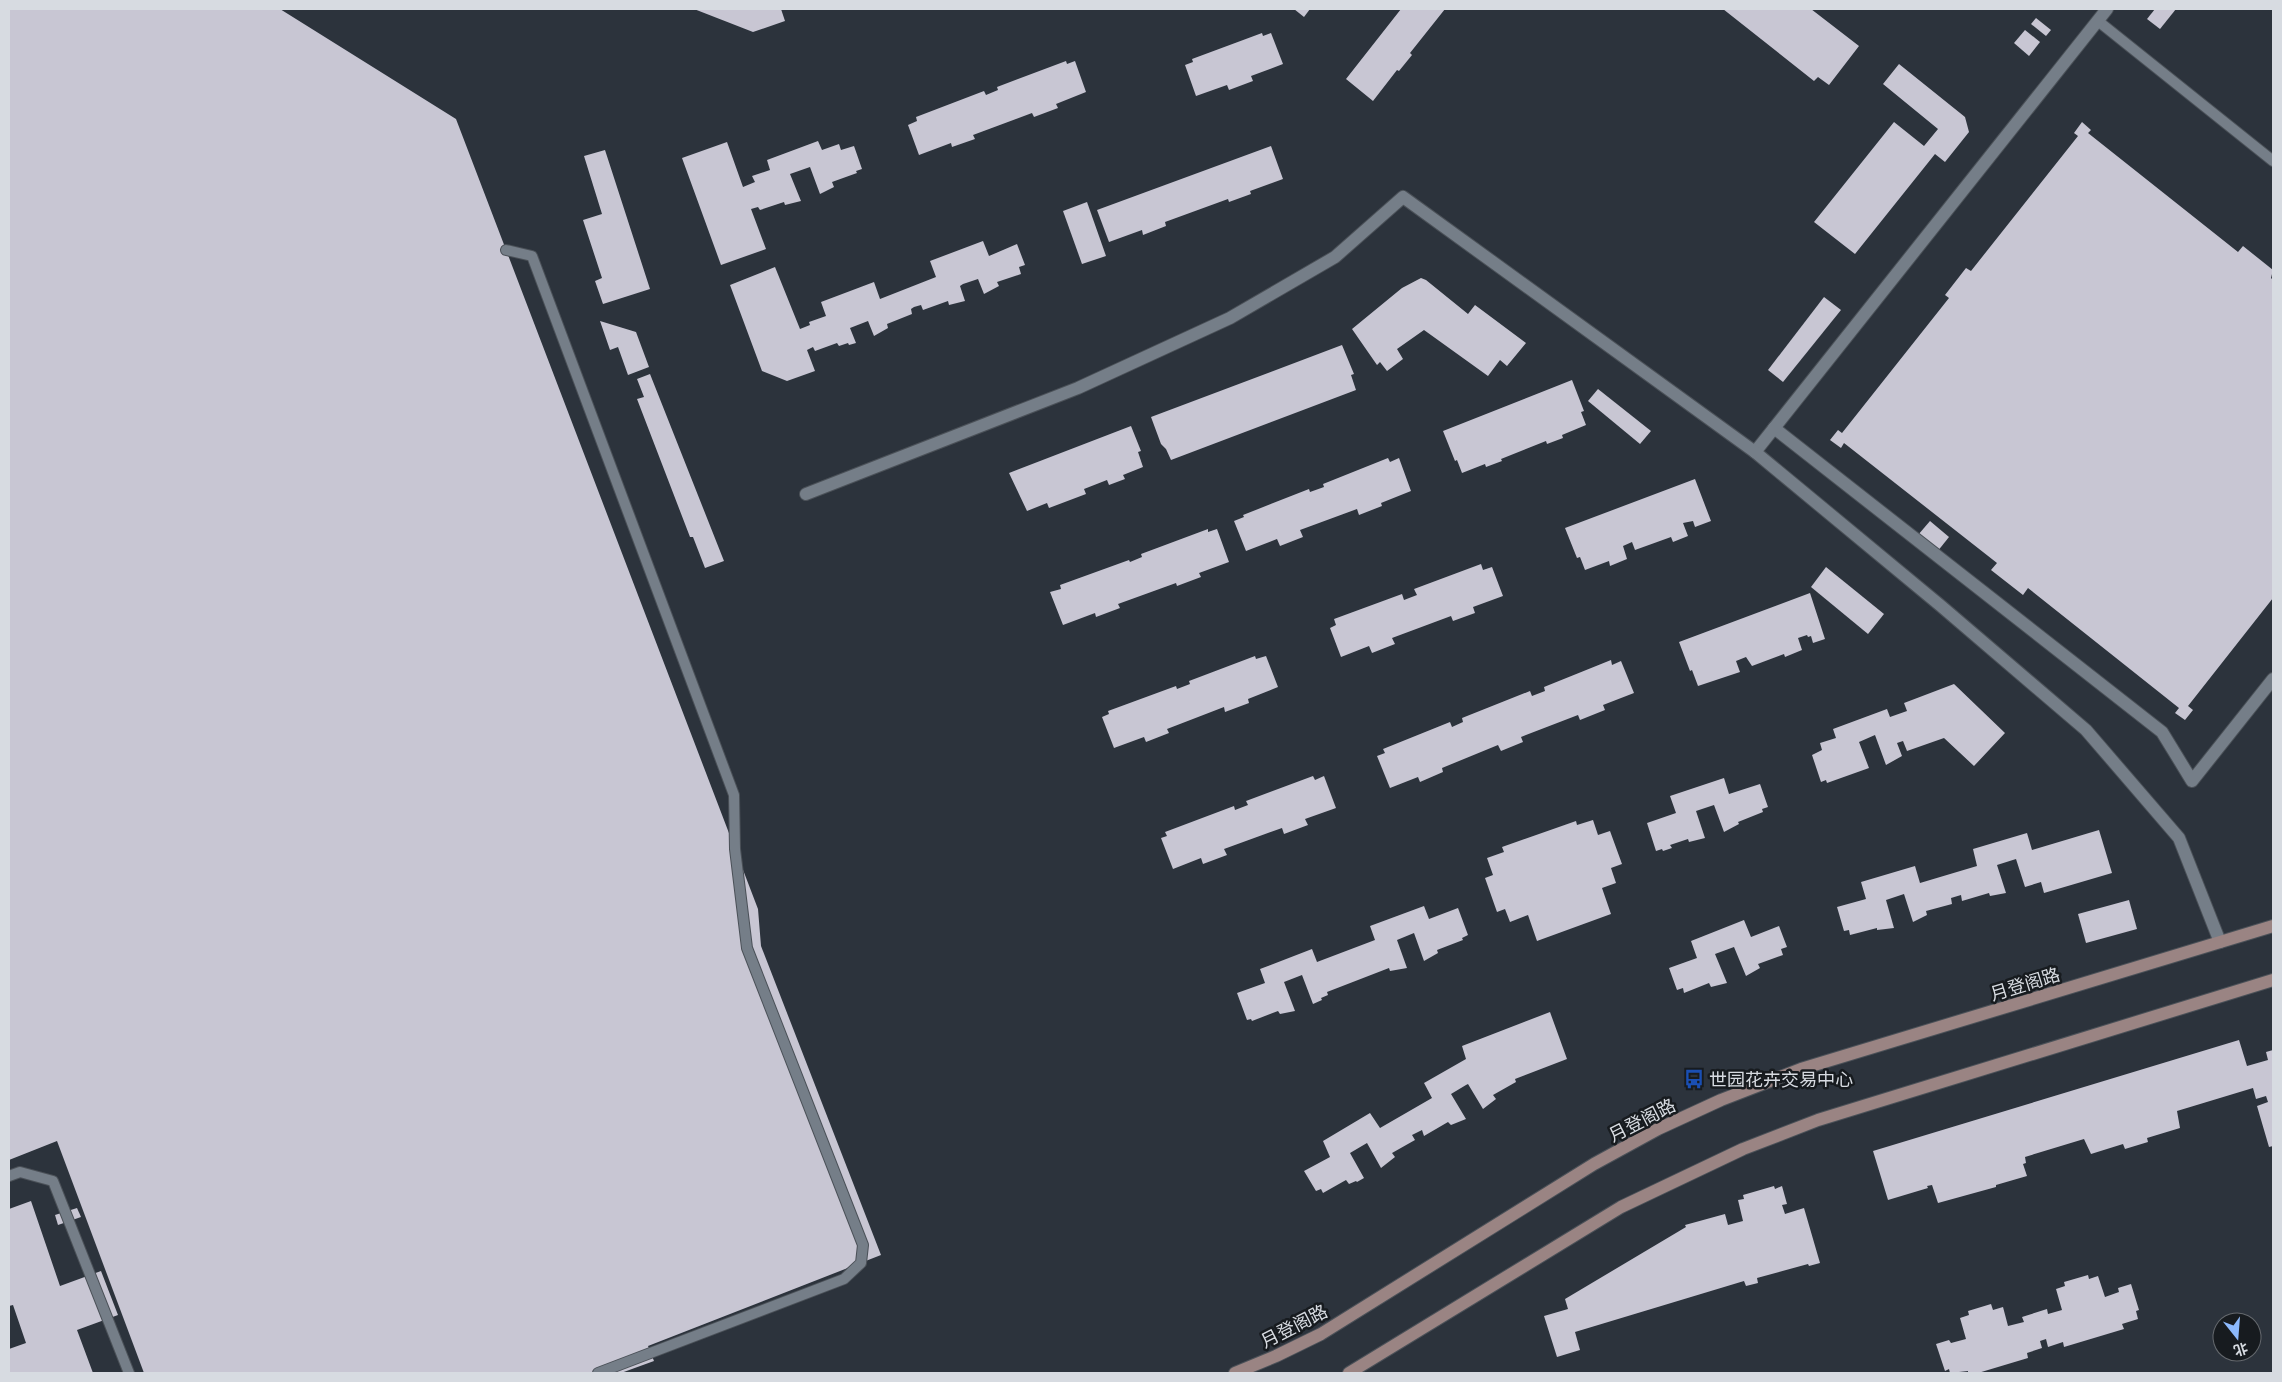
<svg xmlns="http://www.w3.org/2000/svg" width="2282" height="1382" viewBox="0 0 2282 1382" font-family="Poppins,'Noto Sans SC',sans-serif">
<style>
.building{fill:#c8c6d3}
.lines{fill:none;stroke-linecap:round;stroke-linejoin:round}
.service-casing{stroke:#4b5158;stroke-width:12}
.minor-casing{stroke:#4b5158;stroke-width:14}
.tertiary-casing{stroke:#4b5158;stroke-width:14}
.secondary-casing{stroke:#4b5158;stroke-width:14}
.service{stroke:#757e88;stroke-width:10}
.minor{stroke:#757e88;stroke-width:12}
.tertiary{stroke:#757e88;stroke-width:12}
.secondary{stroke:#9a8483;stroke-width:12}
.labels{text-anchor:middle;dominant-baseline:central;stroke-width:5;stroke-linejoin:round;paint-order:stroke}
.street-label{font-size:18px;fill:#d7dbe1;stroke:#171b1f}
.poi-label{font-size:18px;fill:#d7dbe1;stroke:#171b1f;text-anchor:start}
</style>
<rect width="100%" height="100%" fill="#2c333c"/>
<!-- building -->
<g class="building">
<path d="M9,9H280L456,119L758,909L761,946L881,1255L648,1346L654,1361L621,1373H144L57,1141L9,1160Z"/>
<path d="M694,9H781L785,21L753,32Z"/>
<path d="M1294,9H1310L1304,17Z"/>
<path d="M1401,9H1445L1410,53L1412,55L1399,71L1397,70L1373,101L1346,79Z"/>
<path d="M1723,9H1811L1859,46L1829,85L1818,77L1814,81Z"/>
<path d="M2155,9H2176L2160,29L2147,19Z"/>
<path d="M2036,18L2051,30L2046,36L2031,24Z"/>
<path d="M2025,30L2040,42L2029,56L2014,43Z"/>
<path d="M1262,33L1263,36L1271,33L1283,64L1251,76L1253,81L1229,90L1227,85L1196,96L1185,65L1193,62L1192,59Z"/>
<path d="M1066,61L1067,64L1075,61L1086,92L1056,104L1058,108L1034,117L1032,113L973,135L975,139L952,147L951,143L919,155L908,125L917,121L916,117L984,91L986,95L998,90L997,87Z"/>
<path d="M1899,64L1965,117L1969,132L1945,162L1935,154L1855,254L1814,222L1894,122L1924,146L1938,129L1883,84Z"/>
<path d="M2082,122L2091,130L2088,133L2238,252L2243,246L2273,270L2271,278L2273,280V598L2188,706L2193,710L2185,720L2175,713L2179,708L2028,588L2023,595L1991,570L1997,563L1844,443L1841,448L1830,440L1838,430L1842,433L1949,298L1945,295L1966,268L1971,271L2078,136L2074,133Z"/>
<path d="M818,141L822,150L839,144L841,150L854,146L862,169L856,171L857,173L832,182L834,187L820,194L810,167L790,174L801,201L785,205L784,202L760,210L758,207L751,209L766,249L721,265L682,158L727,142L743,187L755,182L752,176L770,170L767,160Z"/>
<path d="M1271,146L1283,179L1250,191L1251,194L1229,202L1228,199L1165,222L1166,226L1143,235L1142,230L1109,242L1097,210Z"/>
<path d="M605,150L650,289L603,304L595,281L602,278L583,220L602,214L584,156Z"/>
<path d="M1087,202L1106,256L1082,264L1063,211Z"/>
<path d="M983,241L989,256L1017,244L1025,265L1019,267L1021,274L997,282L999,286L984,294L978,279L963,284L960,286L965,301L949,305L948,301L923,310L921,305L914,307L911,309L912,314L887,324L888,328L874,336L868,321L850,328L856,343L849,345L848,343L839,346L837,343L815,351L813,347L807,350L815,371L787,381L762,371L730,285L775,267L800,329L810,325L809,322L826,316L821,302L874,282L880,299L936,277L930,261Z"/>
<path d="M1421,278L1426,280L1468,314L1475,305L1526,343L1507,366L1500,360L1488,376L1424,330L1397,349L1403,359L1387,371L1380,362L1377,365L1352,329L1402,288Z"/>
<path d="M1824,297L1841,310L1783,382L1768,370Z"/>
<path d="M600,321L636,332L649,367L628,375L618,347L610,350Z"/>
<path d="M1342,345L1354,374L1351,375L1356,390L1171,460L1166,449L1161,444L1151,417Z"/>
<path d="M650,374L724,561L705,568L693,537H690L637,399L644,397L637,379Z"/>
<path d="M1572,380L1584,411L1581,412L1586,425L1562,435L1563,438L1547,444L1546,441L1501,459L1502,461L1486,467L1485,464L1462,473L1457,460L1455,461L1443,431Z"/>
<path d="M1598,389L1651,431L1640,444L1588,401Z"/>
<path d="M1131,426L1141,451L1138,452L1143,467L1123,475L1125,479L1109,485L1107,480L1084,489L1086,494L1049,508L1047,503L1027,511L1009,473Z"/>
<path d="M1388,458L1390,462L1399,458L1411,491L1381,503L1382,506L1359,515L1357,509L1300,530L1303,537L1280,546L1277,539L1246,551L1234,521L1244,517L1243,515L1309,489L1310,492L1324,487L1323,484Z"/>
<path d="M1695,479L1711,521L1695,527L1693,521L1683,523L1688,536L1673,542L1671,537L1635,550L1632,542L1623,546L1627,559L1610,566L1609,561L1585,570L1580,557L1577,558L1565,528Z"/>
<path d="M1930,521L1949,537L1937,552L1918,535Z"/>
<path d="M1208,529V532L1217,529L1229,562L1199,573L1201,577L1177,586L1176,583L1118,604L1120,608L1096,617L1095,613L1063,625L1050,592L1061,589L1060,585L1129,560L1130,562L1142,557L1141,554Z"/>
<path d="M1481,564L1483,570L1492,567L1503,596L1473,607L1475,613L1453,621L1451,616L1392,638L1395,644L1372,653L1369,646L1341,657L1330,628L1336,625L1334,619L1402,594L1404,600L1417,595L1414,589Z"/>
<path d="M1826,567L1884,614L1868,634L1811,587Z"/>
<path d="M1810,593L1825,639L1813,643L1811,636L1808,637L1807,635L1798,638L1802,650L1785,657L1784,654L1752,666L1746,657L1736,661L1740,672L1698,686L1692,670L1690,671L1679,642Z"/>
<path d="M1255,656L1256,659L1266,656L1278,687L1248,699L1249,703L1225,712L1224,707L1167,729L1169,733L1146,742L1144,737L1114,748L1102,717L1109,714L1108,711L1176,686L1177,689L1190,684L1189,681Z"/>
<path d="M1611,660L1612,665L1621,661L1634,693L1603,705L1605,710L1580,720L1578,715L1521,737L1523,742L1501,751L1498,745L1442,768L1443,772L1420,782L1418,777L1390,788L1377,756L1385,753L1383,749L1450,722L1452,727L1463,722L1462,718L1530,691L1532,696L1545,691L1544,687Z"/>
<path d="M1954,684L2005,733L1974,766L1944,738L1907,751L1903,741L1897,743L1902,756L1886,765L1875,735L1859,742L1869,768L1827,783L1826,780L1821,782L1812,755L1822,750L1820,743L1836,738L1833,729L1887,709L1890,717L1907,711L1904,703Z"/>
<path d="M1313,776L1315,780L1324,776L1336,808L1305,819L1308,825L1284,834L1282,828L1224,849L1227,855L1203,864L1201,858L1173,869L1161,838L1167,836L1165,832L1234,806L1235,810L1248,805L1246,801Z"/>
<path d="M1724,778L1729,794L1760,784L1768,807L1762,809L1763,812L1738,822L1739,824L1724,832L1714,805L1696,811L1705,838L1689,842L1688,839L1670,845L1672,848L1663,851L1662,849L1656,851L1647,823L1676,813L1670,796Z"/>
<path d="M1593,820L1598,835L1610,831L1622,864L1611,868L1616,883L1602,888L1611,914L1537,941L1528,915L1510,922L1505,909L1497,912L1485,878L1493,875L1487,858L1504,852L1502,847L1576,821L1577,825Z"/>
<path d="M2099,830L2112,873L2044,893L2041,882L2025,887L2016,859L1997,865L2006,893L1990,896L1989,893L1962,901L1961,895L1951,898L1952,904L1926,911L1927,915L1913,922L1904,894L1886,900L1894,928L1877,930V928L1850,935L1849,930L1844,931L1837,907L1866,899L1861,882L1915,866L1920,883L1977,866L1973,849L2027,833L2032,850Z"/>
<path d="M2129,900L2137,929L2086,943L2078,914Z"/>
<path d="M1424,906L1429,919L1458,908L1468,935L1462,938L1463,940L1437,950L1438,953L1424,961L1414,933L1397,940L1407,968L1390,971L1389,968L1327,992L1328,995L1321,998L1322,1000L1313,1004L1302,975L1284,982L1295,1011L1280,1014L1278,1011L1252,1021L1251,1019L1247,1020L1237,993L1265,983L1260,969L1312,949L1317,962L1375,940L1370,926Z"/>
<path d="M1744,920L1751,937L1779,926L1787,947L1781,949L1783,955L1758,964L1760,968L1746,976L1734,947L1715,954L1727,983L1711,987L1709,983L1684,993L1683,988L1677,990L1669,968L1697,958L1691,941Z"/>
<path d="M1550,1012L1567,1059L1515,1079L1516,1082L1493,1095L1496,1099L1483,1109L1468,1084L1466,1085L1451,1094L1466,1119L1451,1125L1448,1122L1424,1136L1422,1130L1412,1135L1415,1140L1392,1153L1395,1157L1381,1168L1367,1143L1350,1153L1364,1178L1357,1182L1356,1181L1349,1184L1346,1180L1323,1193L1321,1189L1316,1191L1304,1171L1330,1157L1323,1141L1370,1113L1380,1128L1432,1098L1424,1083L1466,1059L1462,1046Z"/>
<path d="M2239,1040L2247,1066L2268,1060L2266,1052L2273,1050V1146L2269,1147L2257,1106L2268,1102L2266,1096L2256,1099L2253,1088L2177,1111L2180,1128L2147,1138L2148,1142L2125,1149L2123,1144L2091,1154L2084,1139L2025,1157L2026,1163L2023,1164L2027,1176L1996,1185V1187L1938,1203L1932,1185L1927,1186L1928,1188L1888,1200L1873,1151Z"/>
<path d="M1774,1186L1775,1189L1782,1186L1787,1204L1782,1205L1785,1214L1804,1208L1820,1263L1809,1266L1808,1264L1757,1278L1758,1283L1746,1286L1744,1281L1575,1332L1580,1350L1557,1357L1544,1316L1568,1309L1565,1299L1686,1227L1685,1225L1725,1214L1728,1225L1743,1221L1738,1200L1744,1199L1743,1195Z"/>
<path d="M31,1201L60,1286L101,1271L118,1315L77,1330L93,1373H9V1349L26,1343L13,1305L9,1306V1209Z"/>
<path d="M77,1208L81,1217L58,1225L55,1215Z"/>
<path d="M2088,1275L2089,1279L2098,1276L2105,1297L2119,1292L2118,1288L2131,1284L2139,1310L2136,1311L2138,1319L2122,1324L2124,1329L2064,1347L2063,1342L2048,1347L2046,1339L2040,1341L2042,1348L2027,1353L2028,1358L1978,1373H1968V1371L1950,1373L1949,1369L1945,1371L1936,1344L1949,1340L1951,1343L1966,1339L1960,1318L1969,1315L1968,1311L1991,1304L1993,1310L2003,1307L2008,1326L2024,1322L2022,1317L2047,1309L2048,1314L2062,1310L2056,1289L2065,1286L2064,1282Z"/>
</g>
<g class="lines">
<defs>
<g id="service">
<path d="M2098,21L2273,161"/>
<path d="M506,250L532,256L734,795L735,849L747,948L863,1245L861,1263L844,1279L598,1373"/>
<path d="M9,1176L20,1172L53,1181L129,1373"/>
</g>
<g id="minor">
<path d="M1774,428L2162,732L2192,781L2273,679"/>
<path d="M1755,452L2107,9"/>
</g>
<path id="tertiary" d="M806,494L1078,388L1230,318L1335,257L1403,197L1755,452L1941,606L2086,730L2179,838L2220,942"/>
<g id="secondary">
<path d="M1235,1373L1276,1356L1321,1334L1594,1164L1658,1129L1721,1100L1801,1069L2273,926"/>
<path d="M1349,1373L1621,1207L1743,1149L1818,1120L2273,980"/>
</g>
</defs>
<!-- service casing -->
<use href="#service" class="service-casing"/>
<!-- minor casing -->
<use href="#minor" class="minor-casing"/>
<!-- tertiary casing -->
<use href="#tertiary" class="tertiary-casing"/>
<!-- secondary casing -->
<use href="#secondary" class="secondary-casing"/>
<!-- service -->
<use href="#service" class="service"/>
<!-- minor -->
<use href="#minor" class="minor"/>
<!-- tertiary -->
<use href="#tertiary" class="tertiary"/>
<!-- secondary -->
<use href="#secondary" class="secondary"/>
</g>
<!-- icons -->
<defs>
<symbol id="bus-bare" viewBox="-9 -9 18 18"><path d="M-5-6H5V4H4V6H2V4H-2V6H-4V4H-5ZM-3.5-4V0h7V-4ZM-3.5 1.2v1.5H-2V1.2ZM2 1.2v1.5H3.5V1.2Z" fill="#1a4fb4" stroke="#171b1f" stroke-width="2.5" paint-order="stroke"/></symbol>
</defs>
<g fill-rule="evenodd">
<use href="#bus-bare" x="1680" y="1065" width="28" height="28"/>
</g>
<g class="labels">
<!-- street labels -->
<g class="street-label">
<text transform="translate(2025 984) rotate(-17)">月登阁路</text>
<text transform="translate(1642 1120) rotate(-27)">月登阁路</text>
<text transform="translate(1294 1326) rotate(-27)">月登阁路</text>
</g>
<!-- poi labels -->
<g class="poi-label">
<text x="1709" y="1079">世园花卉交易中心</text>
</g>
</g>
<!-- border -->
<rect width="2282" height="1382" fill="none" stroke="#d7dbe1" stroke-width="20"/>
<!-- north arrow -->
<g transform="translate(2237 1337) rotate(163)"><circle r="24" fill="#171b1f" stroke="#64686d"/>
<path d="M0-4L9 19L0 12L-9 19Z" fill="#8cb9fc"/>
<text y="-8" font-size="14" font-weight="bold" text-anchor="middle" fill="#d7dbe1">北</text>
</g>
</svg>
